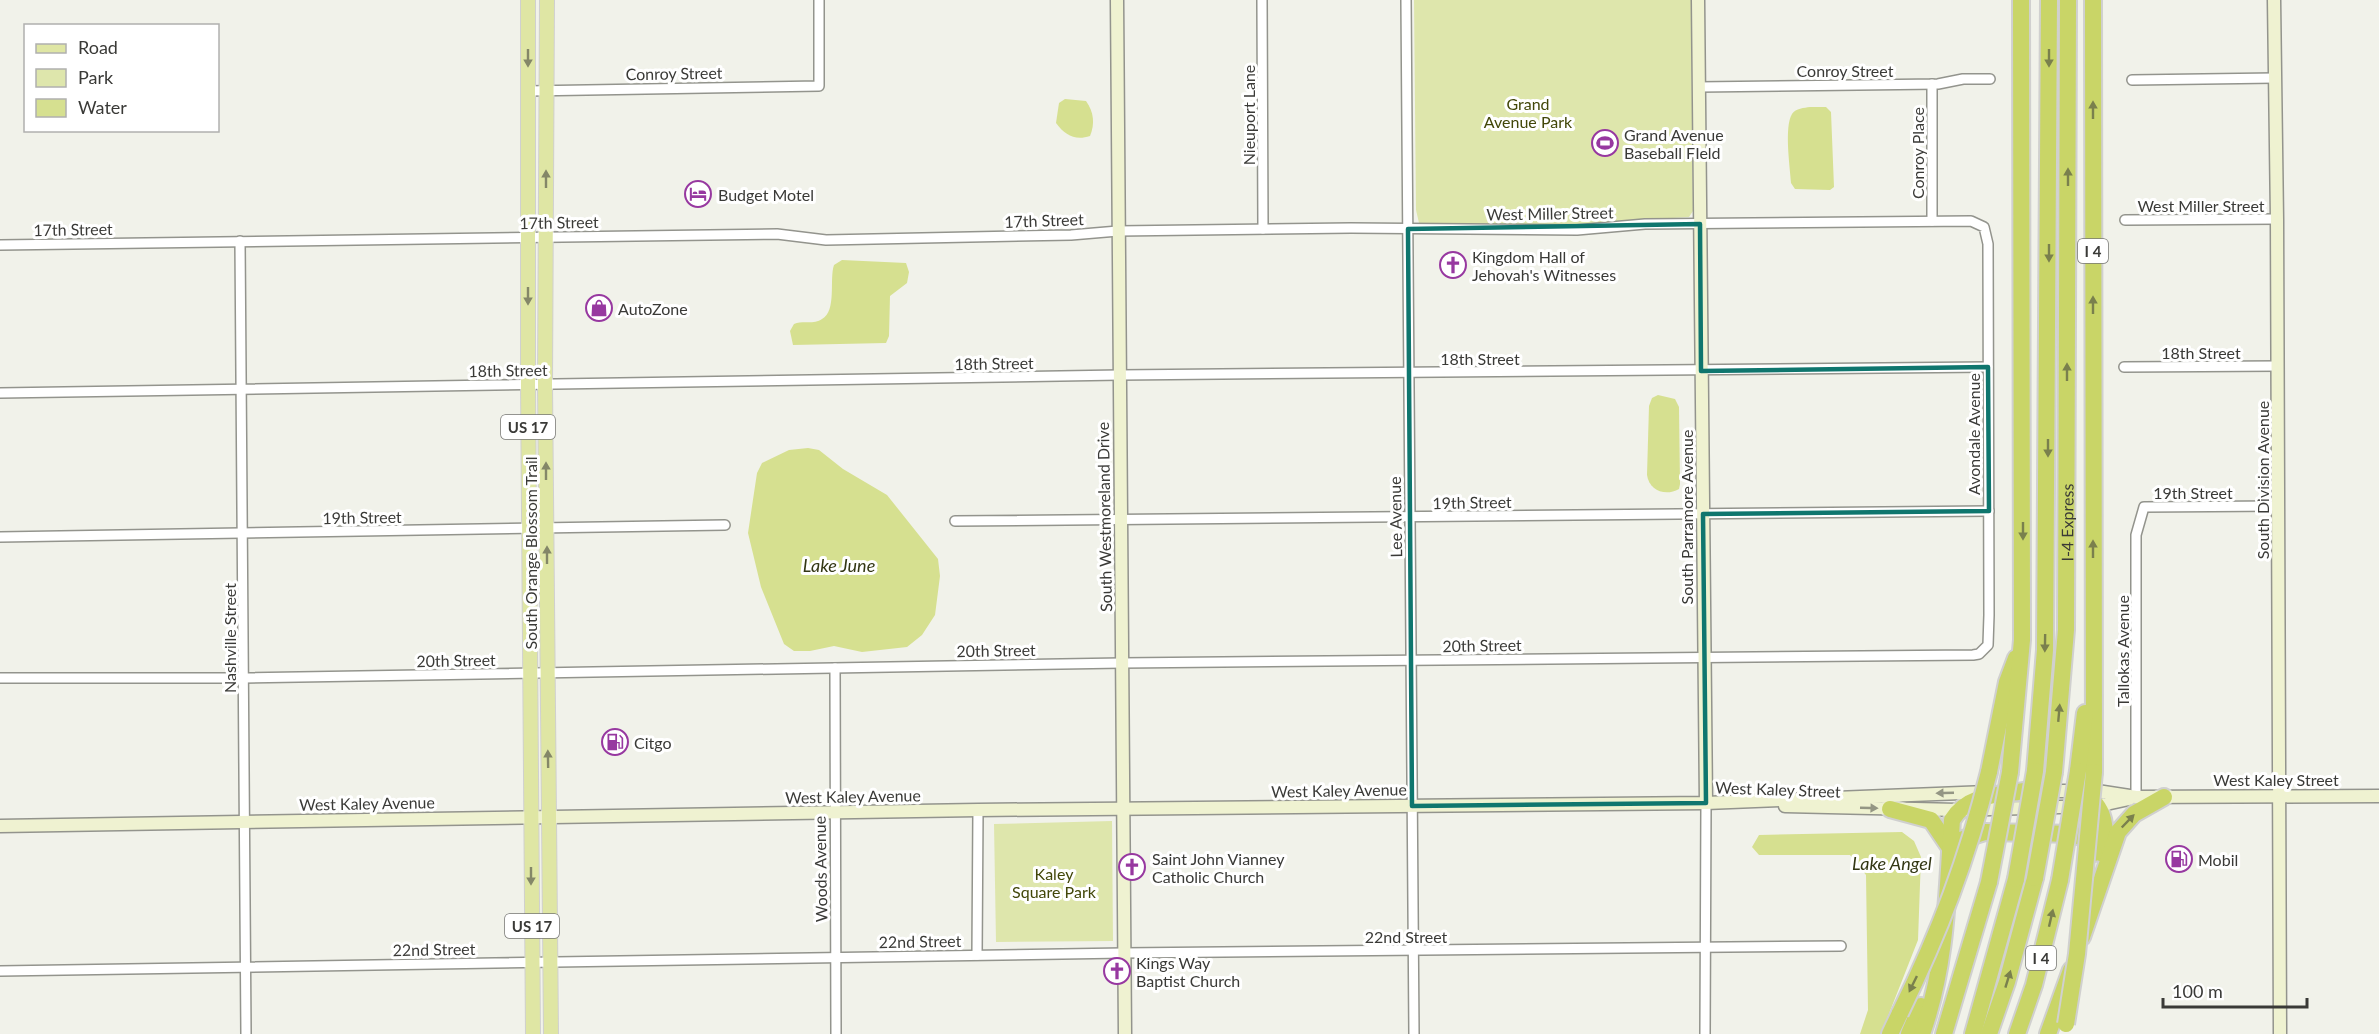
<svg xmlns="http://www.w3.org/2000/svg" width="2379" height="1034" viewBox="0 0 2379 1034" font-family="Lato,sans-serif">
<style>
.green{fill:#dee6ac}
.water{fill:#d6e090}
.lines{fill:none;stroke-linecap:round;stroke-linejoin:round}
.street-casing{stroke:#93948d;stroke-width:12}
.secondary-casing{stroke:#93948d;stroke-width:15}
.primary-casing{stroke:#d0d0cf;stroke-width:16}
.highway-casing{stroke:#d0d0cf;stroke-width:20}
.street{stroke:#fff;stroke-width:9}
.secondary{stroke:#eff2d1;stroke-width:12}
.primary{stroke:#dfe6a4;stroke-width:14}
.highway{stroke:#c9d567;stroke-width:16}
.highway-bridge-casing{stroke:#d0d0cf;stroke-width:20;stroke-linecap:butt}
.highway-bridge{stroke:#c9d567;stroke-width:16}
.oneway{fill:#848768}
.oneway2{fill:#7a804d}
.oneway3{fill:#949684}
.marked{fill:none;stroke:#0f766e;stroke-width:4.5;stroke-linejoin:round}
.labels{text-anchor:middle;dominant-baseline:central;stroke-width:6;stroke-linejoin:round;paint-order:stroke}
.shield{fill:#fff;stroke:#757573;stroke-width:1.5}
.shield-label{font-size:15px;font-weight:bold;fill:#3a3a37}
.street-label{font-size:16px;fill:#3a3a37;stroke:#fff}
.park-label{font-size:16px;fill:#424709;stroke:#fff}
.poi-label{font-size:16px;fill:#3a3a37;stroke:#fff;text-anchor:start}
.water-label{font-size:18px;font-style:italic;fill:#333714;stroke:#fff}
</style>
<rect width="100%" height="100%" fill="#f1f2ea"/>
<!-- green -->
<g class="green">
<path d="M1414,0H1691L1693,211L1689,217L1577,224L1424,226L1419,223L1416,210Z"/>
<path d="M1112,821L1113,941L996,942L994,824Z"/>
</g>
<!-- water -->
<g class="water">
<path d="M1065,99L1086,101C1094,112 1095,124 1090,136C1075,141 1065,135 1056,123L1059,103Z"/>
<path d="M1810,107H1826L1831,112L1834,187L1830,190L1795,189L1791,183C1790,167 1784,127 1792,114C1796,108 1804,108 1810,107Z"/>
<path d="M842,260L906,263L909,272L907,283L890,296L889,336L886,343L793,345L790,331L794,324C803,320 814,325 822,319C837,311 829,279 834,265Z"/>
<path d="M1658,395L1675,399L1679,407L1680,484L1679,489C1665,497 1649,490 1647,475L1649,406L1652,398Z"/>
<path d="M808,448L819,450L843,469L887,495L938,559L940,576L935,615L922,635L907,647L862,652L834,646L810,651H794L784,644L761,587L748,533L757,473L762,463L789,450Z"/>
<path d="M1902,832L1914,841L1921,857L1918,940L1881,1034H1860L1868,1010L1866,875L1850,855H1759L1752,847L1759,835Z"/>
</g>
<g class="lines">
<defs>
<g id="street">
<path d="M1262,0L1263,229"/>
<path d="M1406,0L1414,1034"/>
<path d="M2132,80L2275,78"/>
<path d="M1932,84V221"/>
<path d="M1699,87L1938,84L1963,79H1990"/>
<path d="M528,91L819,86V0"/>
<path d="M2125,220L2277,219"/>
<path d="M240,241L246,1034"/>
<path d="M0,245L777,234L826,240L1071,235L1118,231L1351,228L1577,230L1645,224L1971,221L1984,227L1988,244L1989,615L1988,645L1979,654L1973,655L1122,663L244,678H0"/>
<path d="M2124,367L2278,366"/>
<path d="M0,393L1120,375L1988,367"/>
<path d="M955,521L1989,511"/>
<path d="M0,537L725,525"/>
<path d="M835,668L836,1034"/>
<path d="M2136,797V535L2144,507L2278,506"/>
<path d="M977,955L978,810"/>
<path d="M0,971L1124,953L1841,946"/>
<path d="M1705,1034L1706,803"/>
</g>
<g id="secondary">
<path d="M1117,0L1125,1034"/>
<path d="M1698,0L1706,803"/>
<path d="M2274,0L2277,219L2280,1034"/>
<path d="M2044,791H2097L2136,797L2379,796"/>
<path d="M1785,806L1958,810L2097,806L2129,799"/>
<path d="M0,826L978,810L1706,803L1987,792"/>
</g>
<g id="primary">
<path d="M528,0V384L533,1034"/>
<path d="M547,0L545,384L551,1034"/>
</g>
<g id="highway">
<path d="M2093,0L2094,772"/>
<path d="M2035,771L2045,650L2049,0"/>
<path d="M2078,771L2085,713"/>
<path d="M1989,772L2007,682L2016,658"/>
<path d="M2010,772L2022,640L2021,0"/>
<path id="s1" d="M2054,772L2066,630L2068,0"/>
<path d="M2083,795C2105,804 2109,833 2101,853"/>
<path d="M1890,809L1931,820L1950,848"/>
<path d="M1960,840L1985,832L2073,834L2086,839L2094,853"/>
<path d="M2082,937L2118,832L2134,814L2164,797"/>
<path d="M1890,1034L1900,1013"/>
<path d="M1909,1034L1921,1006"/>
<path d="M1922,1034C1947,964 1947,893 1952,820C1968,794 1997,795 2025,791"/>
<path d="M1944,1034L1989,882"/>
<path d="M1973,1034L2016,879"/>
<path d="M1989,1034L2007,982L2035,878"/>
<path d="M2017,1034L2034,985L2060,880"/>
<path d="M2048,1034L2071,970"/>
</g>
</defs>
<!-- street casing -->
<use href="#street" class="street-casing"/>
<!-- secondary casing -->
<use href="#secondary" class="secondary-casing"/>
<!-- primary casing -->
<use href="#primary" class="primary-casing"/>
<!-- highway casing -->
<use href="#highway" class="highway-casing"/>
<!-- street -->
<use href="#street" class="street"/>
<!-- secondary -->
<use href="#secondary" class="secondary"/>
<!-- primary -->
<use href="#primary" class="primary"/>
<!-- highway -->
<use href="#highway" class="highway"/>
<defs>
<g id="highway-bridge">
<path d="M2035,878L2054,772"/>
<path d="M2016,879L2035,771"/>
<path d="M2060,880L2078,771"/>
<path d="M1989,882L2010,772"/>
<path d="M1900,1013C1940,931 1967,860 1989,772"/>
<path d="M2066,1024L2077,954L2094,772"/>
</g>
</defs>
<!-- highway-bridge casing -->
<use href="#highway-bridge" class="highway-bridge-casing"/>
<!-- highway-bridge -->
<use href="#highway-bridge" class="highway-bridge"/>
</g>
<!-- one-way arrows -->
<defs><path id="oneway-solid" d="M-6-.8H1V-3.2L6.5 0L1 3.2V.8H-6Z" transform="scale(1.5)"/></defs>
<g class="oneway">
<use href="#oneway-solid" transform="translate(528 58) rotate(90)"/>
<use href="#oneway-solid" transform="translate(546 179) rotate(-90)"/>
<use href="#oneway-solid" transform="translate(528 296) rotate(90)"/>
<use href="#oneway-solid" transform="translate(546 471) rotate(-90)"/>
<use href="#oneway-solid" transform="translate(547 555) rotate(-90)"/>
<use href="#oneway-solid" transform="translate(548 759) rotate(-91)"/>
<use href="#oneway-solid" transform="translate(531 876) rotate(90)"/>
</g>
<g class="oneway2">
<use href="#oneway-solid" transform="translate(2049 58) rotate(90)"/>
<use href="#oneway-solid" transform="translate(2093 110) rotate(-90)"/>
<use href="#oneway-solid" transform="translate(2068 177) rotate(-90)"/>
<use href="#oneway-solid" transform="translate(2049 253) rotate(90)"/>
<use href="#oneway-solid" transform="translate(2093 305) rotate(-90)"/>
<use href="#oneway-solid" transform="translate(2067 372) rotate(-90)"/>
<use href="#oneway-solid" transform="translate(2048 448) rotate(90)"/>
<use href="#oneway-solid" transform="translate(2023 531) rotate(90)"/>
<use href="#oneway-solid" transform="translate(2093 549) rotate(-90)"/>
<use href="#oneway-solid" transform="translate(2045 643) rotate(91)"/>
<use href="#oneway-solid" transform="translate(2059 713) rotate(-85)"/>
<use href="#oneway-solid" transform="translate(2128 821) rotate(-46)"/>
<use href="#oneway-solid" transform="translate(2051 918) rotate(-77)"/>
<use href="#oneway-solid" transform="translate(2008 979) rotate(-73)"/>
<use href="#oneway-solid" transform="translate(1913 984) rotate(116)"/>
</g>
<g class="oneway3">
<use href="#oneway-solid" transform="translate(1945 793) rotate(178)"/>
<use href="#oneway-solid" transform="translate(1869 808) rotate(2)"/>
</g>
<!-- marked area -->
<path class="marked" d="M1700,224L1701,371L1988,367L1989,511L1703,514L1706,803L1412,806L1408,229Z"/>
<!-- icons -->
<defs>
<symbol id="stadium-ring" viewBox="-11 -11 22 22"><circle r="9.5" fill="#fff" stroke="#9738a0" stroke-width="1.5"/><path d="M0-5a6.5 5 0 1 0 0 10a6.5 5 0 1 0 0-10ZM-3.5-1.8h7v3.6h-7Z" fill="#9738a0"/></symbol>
<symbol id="hotel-ring" viewBox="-11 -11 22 22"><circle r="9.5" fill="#fff" stroke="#9738a0" stroke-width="1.5"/><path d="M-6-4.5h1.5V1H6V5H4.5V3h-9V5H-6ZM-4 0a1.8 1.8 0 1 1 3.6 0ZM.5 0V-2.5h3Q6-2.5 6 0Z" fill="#9738a0"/></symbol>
<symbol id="church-ring" viewBox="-11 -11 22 22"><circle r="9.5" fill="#fff" stroke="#9738a0" stroke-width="1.5"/><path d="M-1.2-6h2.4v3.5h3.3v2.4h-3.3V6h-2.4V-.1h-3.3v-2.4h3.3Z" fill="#9738a0"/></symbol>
<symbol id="shop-ring" viewBox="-11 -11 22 22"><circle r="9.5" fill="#fff" stroke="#9738a0" stroke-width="1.5"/><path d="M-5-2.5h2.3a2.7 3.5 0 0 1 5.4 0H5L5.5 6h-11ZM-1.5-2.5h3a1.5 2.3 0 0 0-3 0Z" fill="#9738a0"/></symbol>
<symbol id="fuel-ring" viewBox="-11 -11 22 22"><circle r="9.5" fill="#fff" stroke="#9738a0" stroke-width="1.5"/><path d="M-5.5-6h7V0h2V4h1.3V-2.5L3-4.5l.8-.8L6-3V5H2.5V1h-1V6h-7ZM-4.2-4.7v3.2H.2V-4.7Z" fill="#9738a0"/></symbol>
</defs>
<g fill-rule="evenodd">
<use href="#stadium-ring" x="1590" y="128" width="30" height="30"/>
<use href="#hotel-ring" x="683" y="179" width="30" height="30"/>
<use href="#church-ring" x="1438" y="250" width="30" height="30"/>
<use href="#shop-ring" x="584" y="293" width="30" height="30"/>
<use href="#fuel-ring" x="600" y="727" width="30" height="30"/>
<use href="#fuel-ring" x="2164" y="844" width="30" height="30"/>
<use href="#church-ring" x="1117" y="852" width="30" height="30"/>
<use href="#church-ring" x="1102" y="956" width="30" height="30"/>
</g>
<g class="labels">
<!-- shield labels -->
<g class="shield">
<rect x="2078" y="239" width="30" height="24" rx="4.5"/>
<rect x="501" y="415" width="54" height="24" rx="4.5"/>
<rect x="505" y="914" width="54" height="24" rx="4.5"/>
<rect x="2026" y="946" width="30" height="24" rx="4.5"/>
</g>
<g class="shield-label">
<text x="2093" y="251">I 4</text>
<text x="528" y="427">US 17</text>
<text x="532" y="926">US 17</text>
<text x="2041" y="958">I 4</text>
</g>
<!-- street labels -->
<g class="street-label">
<text x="1845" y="70">Conroy Street</text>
<text transform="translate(674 73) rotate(-1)">Conroy Street</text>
<text transform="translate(1248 115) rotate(-90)">Nieuport Lane</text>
<text transform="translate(1917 153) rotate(-90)">Conroy Place</text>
<text x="2201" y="205">West Miller Street</text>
<text transform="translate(1550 213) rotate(-1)">West Miller Street</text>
<text transform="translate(1044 220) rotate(-2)">17th Street</text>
<text transform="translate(559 222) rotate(-1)">17th Street</text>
<text transform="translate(73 229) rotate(-1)">17th Street</text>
<text x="2201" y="352">18th Street</text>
<text x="1480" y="358">18th Street</text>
<text transform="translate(994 363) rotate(-1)">18th Street</text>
<text transform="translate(508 370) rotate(-1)">18th Street</text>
<text transform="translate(1973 434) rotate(-90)">Avondale Avenue</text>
<text transform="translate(2262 480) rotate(-90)">South Division Avenue</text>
<text x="2193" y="492">19th Street</text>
<text transform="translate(1472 502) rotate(-1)">19th Street</text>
<text transform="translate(362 517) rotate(-1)">19th Street</text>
<text transform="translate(1104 517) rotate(-91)">South Westmoreland Drive</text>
<text transform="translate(1395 517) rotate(-91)">Lee Avenue</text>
<text transform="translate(1686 517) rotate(-90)">South Parramore Avenue</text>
<text stroke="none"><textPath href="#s1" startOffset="250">I-4 Express</textPath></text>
<text transform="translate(530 553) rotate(-90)">South Orange Blossom Trail</text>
<text transform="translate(229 638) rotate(-90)">Nashville Street</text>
<text transform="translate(1482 645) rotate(-1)">20th Street</text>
<text transform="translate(996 650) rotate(-1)">20th Street</text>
<text transform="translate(2122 651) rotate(-90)">Tallokas Avenue</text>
<text transform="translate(456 660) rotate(-1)">20th Street</text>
<text x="2276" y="779">West Kaley Street</text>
<text transform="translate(1778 789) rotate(2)">West Kaley Street</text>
<text transform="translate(1339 790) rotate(-1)">West Kaley Avenue</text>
<text transform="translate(853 796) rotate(-1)">West Kaley Avenue</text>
<text transform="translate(367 803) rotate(-1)">West Kaley Avenue</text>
<text transform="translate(820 869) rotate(-91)">Woods Avenue</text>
<text x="1406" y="936">22nd Street</text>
<text transform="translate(920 941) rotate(-1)">22nd Street</text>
<text transform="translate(434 949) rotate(-1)">22nd Street</text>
</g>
<!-- park labels -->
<g class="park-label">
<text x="1528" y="103">Grand<tspan x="1528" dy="18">Avenue Park</tspan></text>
<text x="1054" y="873">Kaley<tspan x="1054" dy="18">Square Park</tspan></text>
</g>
<!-- poi labels -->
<g class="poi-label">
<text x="1624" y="134">Grand Avenue<tspan x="1624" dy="18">Baseball FIeld</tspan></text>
<text x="718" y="194">Budget Motel</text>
<text x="1472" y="256">Kingdom Hall of<tspan x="1472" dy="18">Jehovah's Witnesses</tspan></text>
<text x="618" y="308">AutoZone</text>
<text x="634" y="742">Citgo</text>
<text x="1152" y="858">Saint John Vianney<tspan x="1152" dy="18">Catholic Church</tspan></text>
<text x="2198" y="859">Mobil</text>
<text x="1136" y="962">Kings Way<tspan x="1136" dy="18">Baptist Church</tspan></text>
</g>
<!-- water labels -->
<g class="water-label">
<text x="839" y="565">Lake June</text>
<text x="1892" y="863">Lake Angel</text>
</g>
</g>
<!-- legend -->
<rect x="24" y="24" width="195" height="108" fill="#ffffff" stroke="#b0b0af" stroke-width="1.5"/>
<rect x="36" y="44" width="30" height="9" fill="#dfe6a4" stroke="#b0b0af" stroke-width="1.5"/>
<text x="78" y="54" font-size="18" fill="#3a3a37">Road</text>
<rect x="36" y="69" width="30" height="18" fill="#dee6ac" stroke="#b0b0af" stroke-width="1.5"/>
<text x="78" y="84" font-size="18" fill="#3a3a37">Park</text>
<rect x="36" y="99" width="30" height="18" fill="#d6e090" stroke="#b0b0af" stroke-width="1.5"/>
<text x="78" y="114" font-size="18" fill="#3a3a37">Water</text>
<!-- scale -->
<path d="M2163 998v9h144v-9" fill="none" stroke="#3a3a37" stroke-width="3"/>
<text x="2172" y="998" font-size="18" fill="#3a3a37" stroke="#ffffff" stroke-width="4.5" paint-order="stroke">100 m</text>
</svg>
